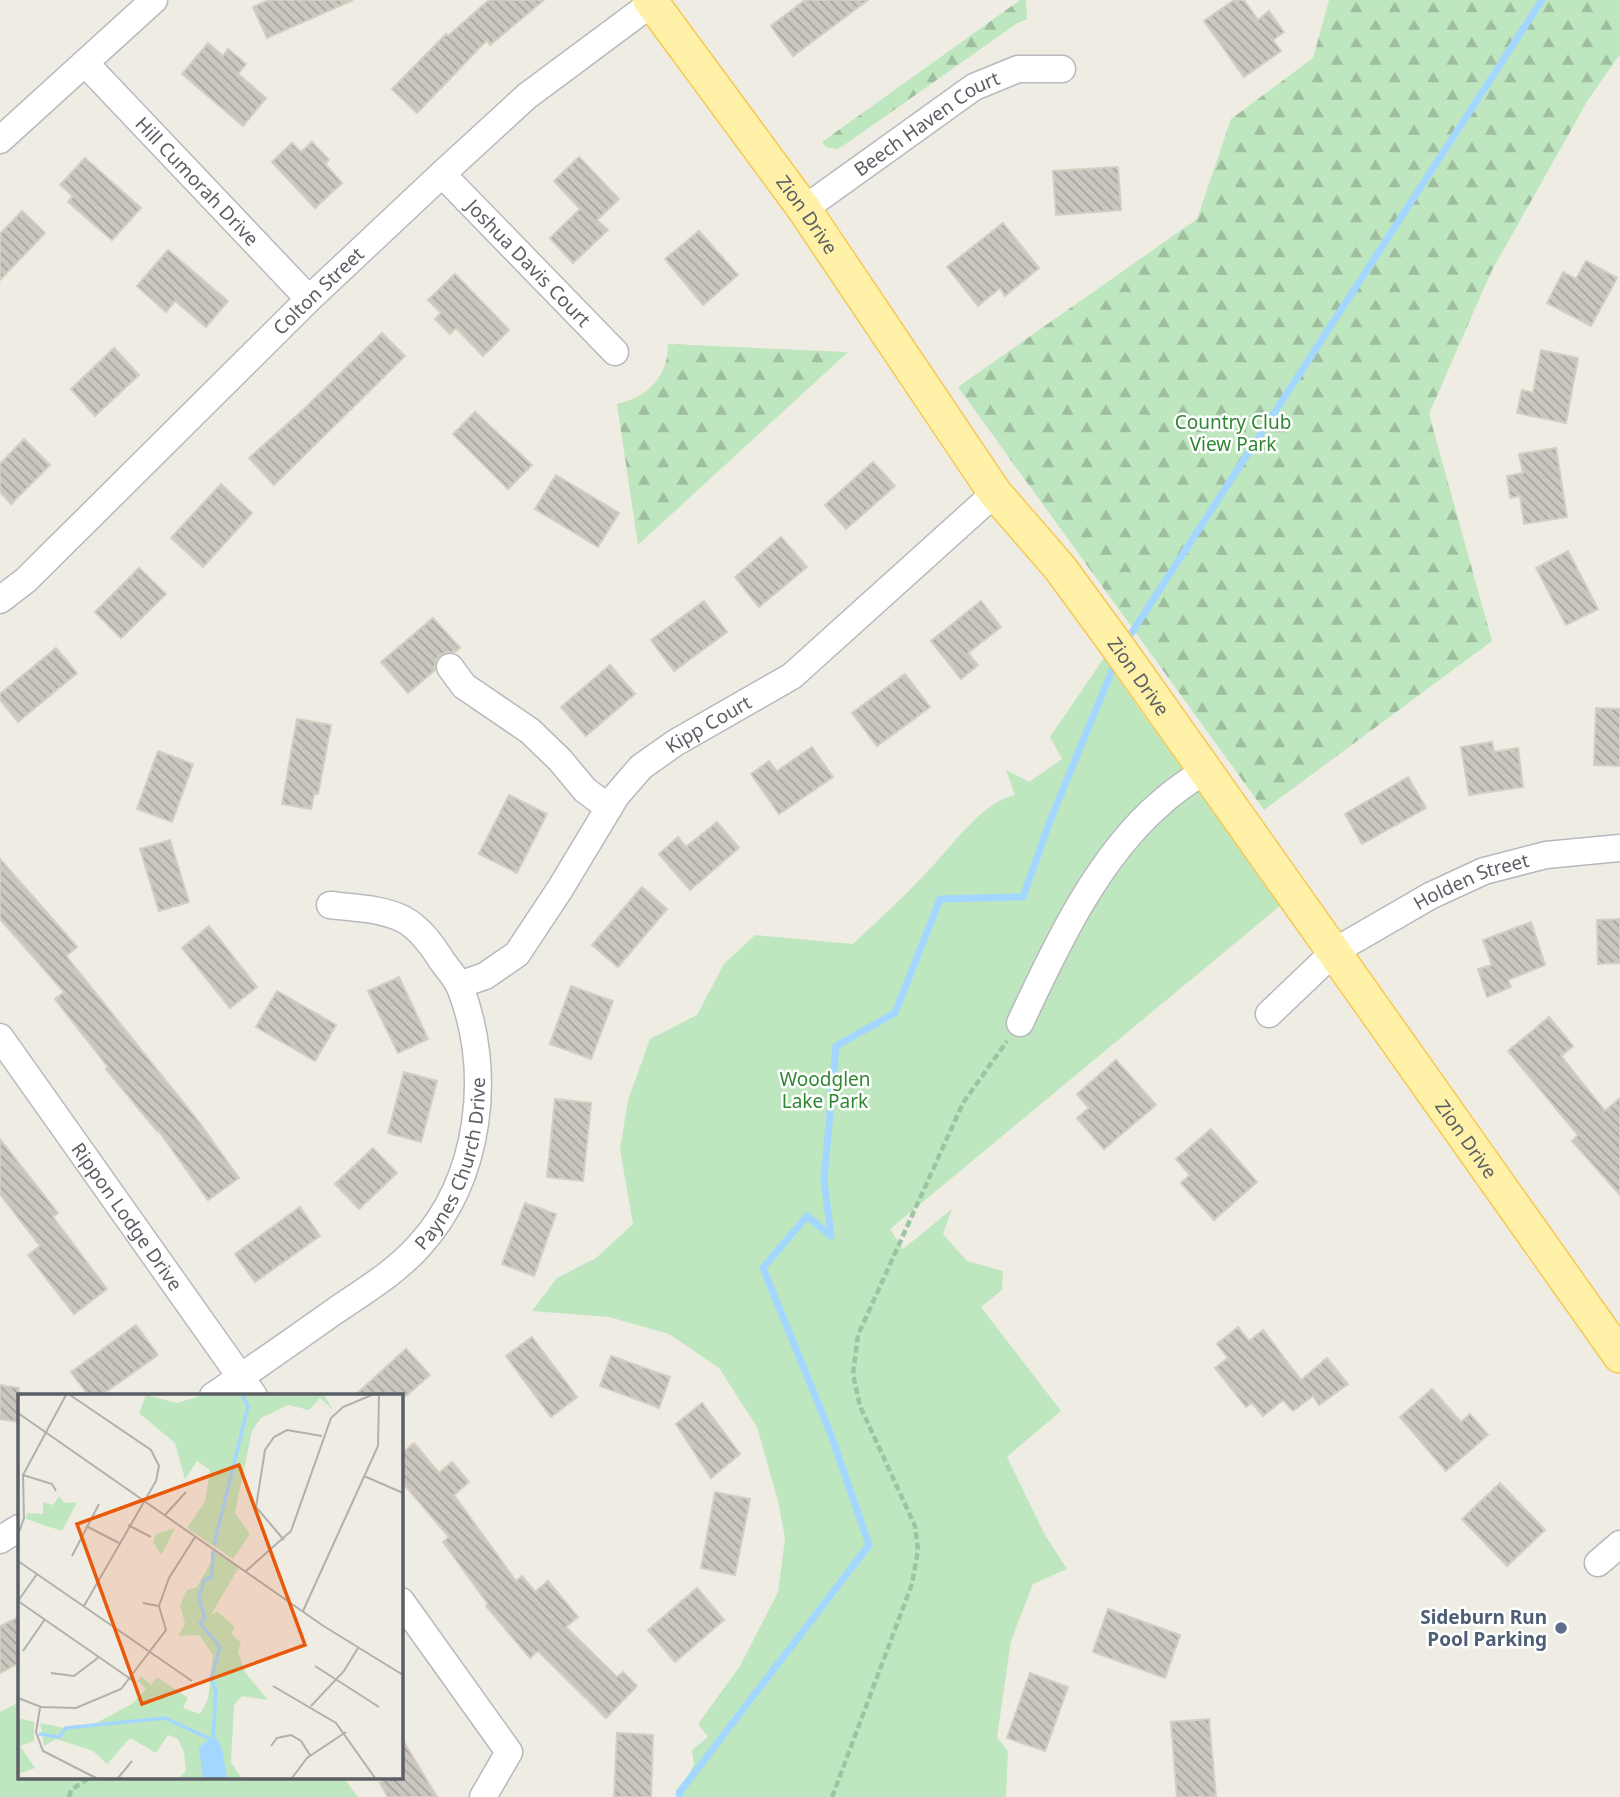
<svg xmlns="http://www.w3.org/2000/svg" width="1620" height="1797" viewBox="0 0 1620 1797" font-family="'Noto Sans',sans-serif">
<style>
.green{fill:#bfe7bf}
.forest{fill:url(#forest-firs)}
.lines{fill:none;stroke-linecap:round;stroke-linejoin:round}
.stream{stroke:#a3d7ff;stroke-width:7}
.building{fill:url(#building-back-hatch);stroke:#d4cec1;stroke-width:2}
.minor-casing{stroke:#b6b9be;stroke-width:29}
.major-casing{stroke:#f7c954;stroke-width:36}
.path{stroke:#96c6a4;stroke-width:4.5;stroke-dasharray:7 3.5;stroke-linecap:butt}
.minor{stroke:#fff;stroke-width:26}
.major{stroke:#fff1a8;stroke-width:33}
.service-dot{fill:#5c6f8a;stroke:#fff;stroke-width:2.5}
.labels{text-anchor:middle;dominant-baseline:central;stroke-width:5;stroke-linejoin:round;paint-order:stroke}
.street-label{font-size:19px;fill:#5b5f65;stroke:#fff}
.park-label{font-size:19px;fill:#318635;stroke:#fff}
.service-label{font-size:19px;font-weight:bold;fill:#4e5e75;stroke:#fff;text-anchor:end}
.inset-river{fill:none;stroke:#a3d7ff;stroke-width:3.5}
.inset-road{fill:none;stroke:#b0b0ad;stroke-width:2}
.view{fill:#e8590c;fill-opacity:0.15;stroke:#e8590c;stroke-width:3.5}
.inset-edge{fill:none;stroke:#5b5f65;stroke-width:3.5}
</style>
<defs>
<pattern id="forest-firs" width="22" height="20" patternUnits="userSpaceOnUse" patternTransform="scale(1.75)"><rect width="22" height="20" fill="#bfe7bf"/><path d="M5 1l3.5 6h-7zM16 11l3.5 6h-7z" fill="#9ebe9f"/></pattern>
<pattern id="building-back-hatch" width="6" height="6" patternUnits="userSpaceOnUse" patternTransform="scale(1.75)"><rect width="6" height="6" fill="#cac6c0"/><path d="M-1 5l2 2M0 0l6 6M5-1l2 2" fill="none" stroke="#a7a4a0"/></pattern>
</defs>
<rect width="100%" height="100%" fill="#efece3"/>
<!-- green -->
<g class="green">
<path d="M1104,658L1144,716L1286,901L890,1229L903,1249L952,1209L943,1234L967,1261L1003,1271L1002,1290L981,1307L1061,1411L1007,1457L1045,1535L1067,1569L1033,1584L1011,1641L997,1737L1008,1751L1006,1797H678L694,1764L692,1750L708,1737L698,1724L740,1666L778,1592L785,1538L778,1501L757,1427L719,1368L669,1334L609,1317L532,1311L557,1278L596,1258L633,1224L620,1149L628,1100L650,1039L697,1015L724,964L755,935L853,944C878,920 904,897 927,872C951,848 981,802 1015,795L1006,770L1029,782L1062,759L1050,737Z"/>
<path d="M19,1702V1778H344L358,1797H0V1712Z"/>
</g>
<!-- forest -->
<g class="forest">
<path d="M1020,0H1026L1027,19L1016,24L843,146L837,149L826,147L822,142Z"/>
<path d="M1329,0H1620V54L1588,100L1491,272L1429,414L1492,641L1264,810L958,387L1197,219L1231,119L1313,58Z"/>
<path d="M668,344L848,352L638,545L617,404C648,397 668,377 668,344Z"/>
</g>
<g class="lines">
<!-- stream -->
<g class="stream">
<path d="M1125,643L1542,0"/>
<path d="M680,1797L679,1793L869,1545L831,1435L763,1268L807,1216L831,1236L824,1180L836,1046L895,1013L940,899L1023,897L1050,821L1115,663"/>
</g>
</g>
<!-- building -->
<g class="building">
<path d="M269,0H353L267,38L253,7Z"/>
<path d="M489,0H544L490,45L487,40L417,113L392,89L446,34L448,36Z"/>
<path d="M805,0H868L793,56L771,26Z"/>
<path d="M1234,0H1244L1258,20L1269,11L1284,32L1273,40L1281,51L1244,77L1204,21Z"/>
<path d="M208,43L223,56L228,49L246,64L238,74L266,98L243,126L182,74Z"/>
<path d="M312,142L329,160L325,164L342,183L315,208L272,162L292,143L301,152Z"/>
<path d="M579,157L619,199L597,220L608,230L573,263L550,238L580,209L554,181Z"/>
<path d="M85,158L141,208L112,240L68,202L73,196L60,185Z"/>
<path d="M1118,167L1121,210L1056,215L1053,171Z"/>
<path d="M22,211L45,233L0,280V234Z"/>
<path d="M1003,223L1039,268L1005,296L1000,288L978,306L947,267Z"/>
<path d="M699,231L738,275L703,305L665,259Z"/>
<path d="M168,250L228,301L206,327L175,301L166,312L137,286Z"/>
<path d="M1586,261L1617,278L1591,326L1547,303L1563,272L1576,279Z"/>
<path d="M455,274L509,330L483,356L456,328L450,334L435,319L441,313L428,300Z"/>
<path d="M382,333L405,356L274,485L249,458L304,409Z"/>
<path d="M114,348L139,375L95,416L71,389Z"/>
<path d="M1541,350L1578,358L1566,423L1517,413L1522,390L1533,393Z"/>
<path d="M475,412L532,465L508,489L453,434Z"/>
<path d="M24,439L50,465L11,504L0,492V464Z"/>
<path d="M1556,448L1567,517L1524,524L1520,496L1510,498L1507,476L1523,473L1519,454Z"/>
<path d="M873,462L895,486L846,529L825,505Z"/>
<path d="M556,475L619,513L598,547L535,509Z"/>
<path d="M221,484L252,513L203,567L171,538Z"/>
<path d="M781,537L807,567L759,607L735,577Z"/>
<path d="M1568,551L1598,609L1566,625L1536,568Z"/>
<path d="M139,568L166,594L121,638L95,612Z"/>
<path d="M704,601L727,632L674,671L651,640Z"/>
<path d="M981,601L1001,627L968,653L978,665L961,679L931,641Z"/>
<path d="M433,618L460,648L455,652H448L440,655L435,661V670L408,693L381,662Z"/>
<path d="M56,648L77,673L18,722L0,700V694Z"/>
<path d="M610,665L635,694L586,736L561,707Z"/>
<path d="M905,674L930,707L877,746L852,713Z"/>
<path d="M1596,708L1620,709V766L1594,765Z"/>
<path d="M297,719L331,725L318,794H314L311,809L282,804Z"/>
<path d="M1492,742L1494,752L1518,748L1523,787L1469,795L1461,747Z"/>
<path d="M812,747L833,777L779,814L751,774L769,761L777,771Z"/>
<path d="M158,751L193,764L172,822L137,809Z"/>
<path d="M1408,777L1426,808L1362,844L1345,814Z"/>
<path d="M509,795L547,814L517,873L479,854Z"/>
<path d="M717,822L739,848L690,890L659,854L678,837L686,847Z"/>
<path d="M170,840L189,902L159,911L140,849Z"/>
<path d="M0,859L77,947L66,956L199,1122L239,1178L208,1200L158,1130L157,1131L106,1069L108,1067L55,999L64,992L0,919Z"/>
<path d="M642,887L667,909L618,967L592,945Z"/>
<path d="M1620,919V963L1598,964L1597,920Z"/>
<path d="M1531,922L1545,965L1508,980L1511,987L1487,997L1478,969L1492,965L1483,940Z"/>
<path d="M209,926L257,987L230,1008L182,948Z"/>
<path d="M399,977L428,1039L398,1053L368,991Z"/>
<path d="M571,986L613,1001L591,1059L550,1044Z"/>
<path d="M277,991L336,1025L315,1061L256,1027Z"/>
<path d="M1549,1017L1573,1046L1561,1056L1605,1111L1620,1098V1195L1572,1141L1578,1135L1508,1051Z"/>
<path d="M1116,1060L1156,1105L1104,1149L1077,1118L1089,1108L1077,1094Z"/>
<path d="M404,1072L437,1081L421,1142L388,1133Z"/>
<path d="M555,1099L591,1103L583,1181L547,1177Z"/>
<path d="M1211,1129L1257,1182L1214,1220L1181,1183L1190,1175L1176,1159Z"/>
<path d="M0,1139L58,1213L53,1217L107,1289L74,1314L28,1255L40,1246L0,1194Z"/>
<path d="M373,1148L397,1173L359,1209L335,1184Z"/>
<path d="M525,1203L556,1214L534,1276L502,1264Z"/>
<path d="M300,1207L320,1236L255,1282L235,1254Z"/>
<path d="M136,1325L158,1355L100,1396H89L71,1372Z"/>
<path d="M1238,1327L1249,1341L1263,1330L1301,1380L1327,1358L1348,1384L1319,1405L1313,1396L1293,1411L1283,1400L1263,1416L1252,1403L1246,1407L1215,1368L1228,1358L1217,1344Z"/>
<path d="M532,1337L577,1397L551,1417L506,1356Z"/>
<path d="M406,1349L430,1375L406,1396H354Z"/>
<path d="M611,1356L670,1377L659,1408L600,1386Z"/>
<path d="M0,1385L19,1388V1422L0,1419Z"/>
<path d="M1432,1389L1461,1422L1470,1414L1488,1435L1446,1471L1400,1417Z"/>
<path d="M702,1403L740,1454L711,1478L676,1424Z"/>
<path d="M414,1443L439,1473L452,1462L469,1482L454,1495L516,1581L522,1576L535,1592L548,1581L578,1617L566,1627L617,1677L623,1672L637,1686L606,1718L538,1651L530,1658L486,1606L488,1604L443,1542L449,1537L401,1481V1454Z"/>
<path d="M1500,1483L1545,1530L1507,1566L1462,1519Z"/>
<path d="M715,1492L750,1499L735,1575L701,1568Z"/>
<path d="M697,1588L724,1620L675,1662L648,1630Z"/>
<path d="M1108,1609L1180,1635L1165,1678L1093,1652Z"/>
<path d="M19,1617V1663L0,1673V1626Z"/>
<path d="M1030,1673L1068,1687L1045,1751L1007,1738Z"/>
<path d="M1209,1719L1216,1797H1177L1171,1722Z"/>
<path d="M617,1733L653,1735L651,1797H614Z"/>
<path d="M401,1737L437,1797H388L380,1783L388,1778H401Z"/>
</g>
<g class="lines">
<defs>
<g id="minor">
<path id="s1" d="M85,63L309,299"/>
<path d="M0,140L154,0"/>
<path id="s2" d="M442,174L615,352"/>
<path id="s3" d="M804,209L974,87L1018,69H1062"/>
<path id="s4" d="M0,600L26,580L309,299L442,174L527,96L656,0"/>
<path d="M450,667L464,686L530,731L560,760L585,790L609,808"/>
<path id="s5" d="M459,985L485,976L517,954L560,889L616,796L641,767L675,743L792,676L995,493"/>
<path id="s6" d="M1269,1014L1335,951L1430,896L1484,871L1546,855L1620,848"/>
<path d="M1020,1023C1055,948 1097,857 1162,802C1175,790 1191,780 1205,770"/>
<path id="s7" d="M0,1037L254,1396"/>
<path id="s8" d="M213,1396C254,1368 294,1340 335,1311C364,1291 395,1273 419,1246C481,1178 493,1072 460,987C456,978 448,969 442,961C432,945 420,928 403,919C381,908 353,908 330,905"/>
<path d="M0,1540L19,1528"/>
<path d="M1598,1563L1620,1544"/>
<path d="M401,1601L509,1752L483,1797"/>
</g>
<g id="major">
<path id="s9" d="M650,0L804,209L995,493L1060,568L1120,650L1620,1356"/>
</g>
</defs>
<!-- minor casing -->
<use href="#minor" class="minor-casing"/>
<!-- major casing -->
<use href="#major" class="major-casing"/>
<!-- path -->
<g class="path">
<path d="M69,1797L71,1790L89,1778"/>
<path d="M832,1797L912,1584L918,1550L915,1526L860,1406L853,1374L858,1335L963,1103L1007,1041"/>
</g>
<!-- minor -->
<use href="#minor" class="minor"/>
<!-- major -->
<use href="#major" class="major"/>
</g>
<!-- markers -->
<circle class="service-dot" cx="1561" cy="1628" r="7"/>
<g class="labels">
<!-- street labels -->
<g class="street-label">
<text stroke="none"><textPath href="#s3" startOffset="150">Beech Haven Court</textPath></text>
<text stroke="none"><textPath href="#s1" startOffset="163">Hill Cumorah Drive</textPath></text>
<text stroke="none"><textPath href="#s9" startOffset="266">Zion Drive</textPath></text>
<text stroke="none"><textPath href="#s2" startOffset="124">Joshua Davis Court</textPath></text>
<text stroke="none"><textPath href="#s4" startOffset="444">Colton Street</textPath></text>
<text stroke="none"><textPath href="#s9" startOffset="835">Zion Drive</textPath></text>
<text stroke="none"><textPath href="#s5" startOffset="371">Kipp Court</textPath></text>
<text stroke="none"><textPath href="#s6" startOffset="245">Holden Street</textPath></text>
<text stroke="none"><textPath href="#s9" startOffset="1402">Zion Drive</textPath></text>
<text stroke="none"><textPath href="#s8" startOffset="346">Paynes Church Drive</textPath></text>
<text stroke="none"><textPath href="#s7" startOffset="220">Rippon Lodge Drive</textPath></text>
</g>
<!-- park labels -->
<g class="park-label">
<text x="1233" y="422">Country Club<tspan x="1233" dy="22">View Park</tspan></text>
<text x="825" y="1079">Woodglen<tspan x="825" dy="22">Lake Park</tspan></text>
</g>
<!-- service labels -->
<g class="service-label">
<text x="1547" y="1617">Sideburn Run<tspan x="1547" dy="22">Pool Parking</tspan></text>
</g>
</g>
<!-- overview -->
<g transform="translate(18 1394)">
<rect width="385" height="385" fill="#efece3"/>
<path d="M194,156L221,173L193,221L199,217L217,233L213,239L223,249L220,258L227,278L250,306L224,302L216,311L213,368L223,384H161L168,377L166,358L160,345L150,341L138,359L112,344L89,370L75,357L38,345L26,352L22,329L47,334L78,329L114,310L128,295L120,287L123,282L133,291L139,283L170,304L165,314L182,320L190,305L195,261L181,241L160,242L167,230L162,211L169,196L179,193L193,168Z" fill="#bfe7bf"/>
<path d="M128,1L159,9L185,1H306L315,16L302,4L291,16L270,11L243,24L234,37L217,119L232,140L215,165L169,134L187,108L192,76L179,67L167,85L157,49L121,19ZM41,102L46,109L59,108L44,137L8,125L9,119L25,120V108L35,111ZM157,134L151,146L143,161L135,148L138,140ZM0,324L16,328V347L2,352L17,374L0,380Z" fill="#bfe7bf"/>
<path d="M192,344L199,345L204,355L209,384H185L181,354Z" fill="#a3d7ff"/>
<path class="inset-river" d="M196,151L230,12L224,1M21,340L41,343L48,334L147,324L192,345M195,344L198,297L193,285L202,253L182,229L187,224L181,204L186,186L194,183L195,157"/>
<path class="inset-road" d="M52,1L133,56L141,72L138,87L66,212M0,19L304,231L385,281M5,81L34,90L38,97M346,82L385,99M147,121L168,98M110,131L133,143M70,133L101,149M0,141L6,124L5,81L48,1M266,146L238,113L247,56L256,43L269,36L304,42M54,162L81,110M0,167L174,287M228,177L273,137L313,24L325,13L354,1M0,207L114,286M0,207L19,180M141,212L151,184L177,143M285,217L360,52L361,1M5,257L27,225M297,272L361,313M33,279L56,282L81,263M255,292L318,329L357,384M0,304L23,313L58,314L103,295L148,236L141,212L125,209M293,312L326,277L340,254M22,314L18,338L25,357L78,384M253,352L259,344L273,341L283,347L292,361M100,384L114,367M274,384L289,364L328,338"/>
<path class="view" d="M221,71L287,251L124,310L59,130Z"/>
<rect width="385" height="385" class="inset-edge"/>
</g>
</svg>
